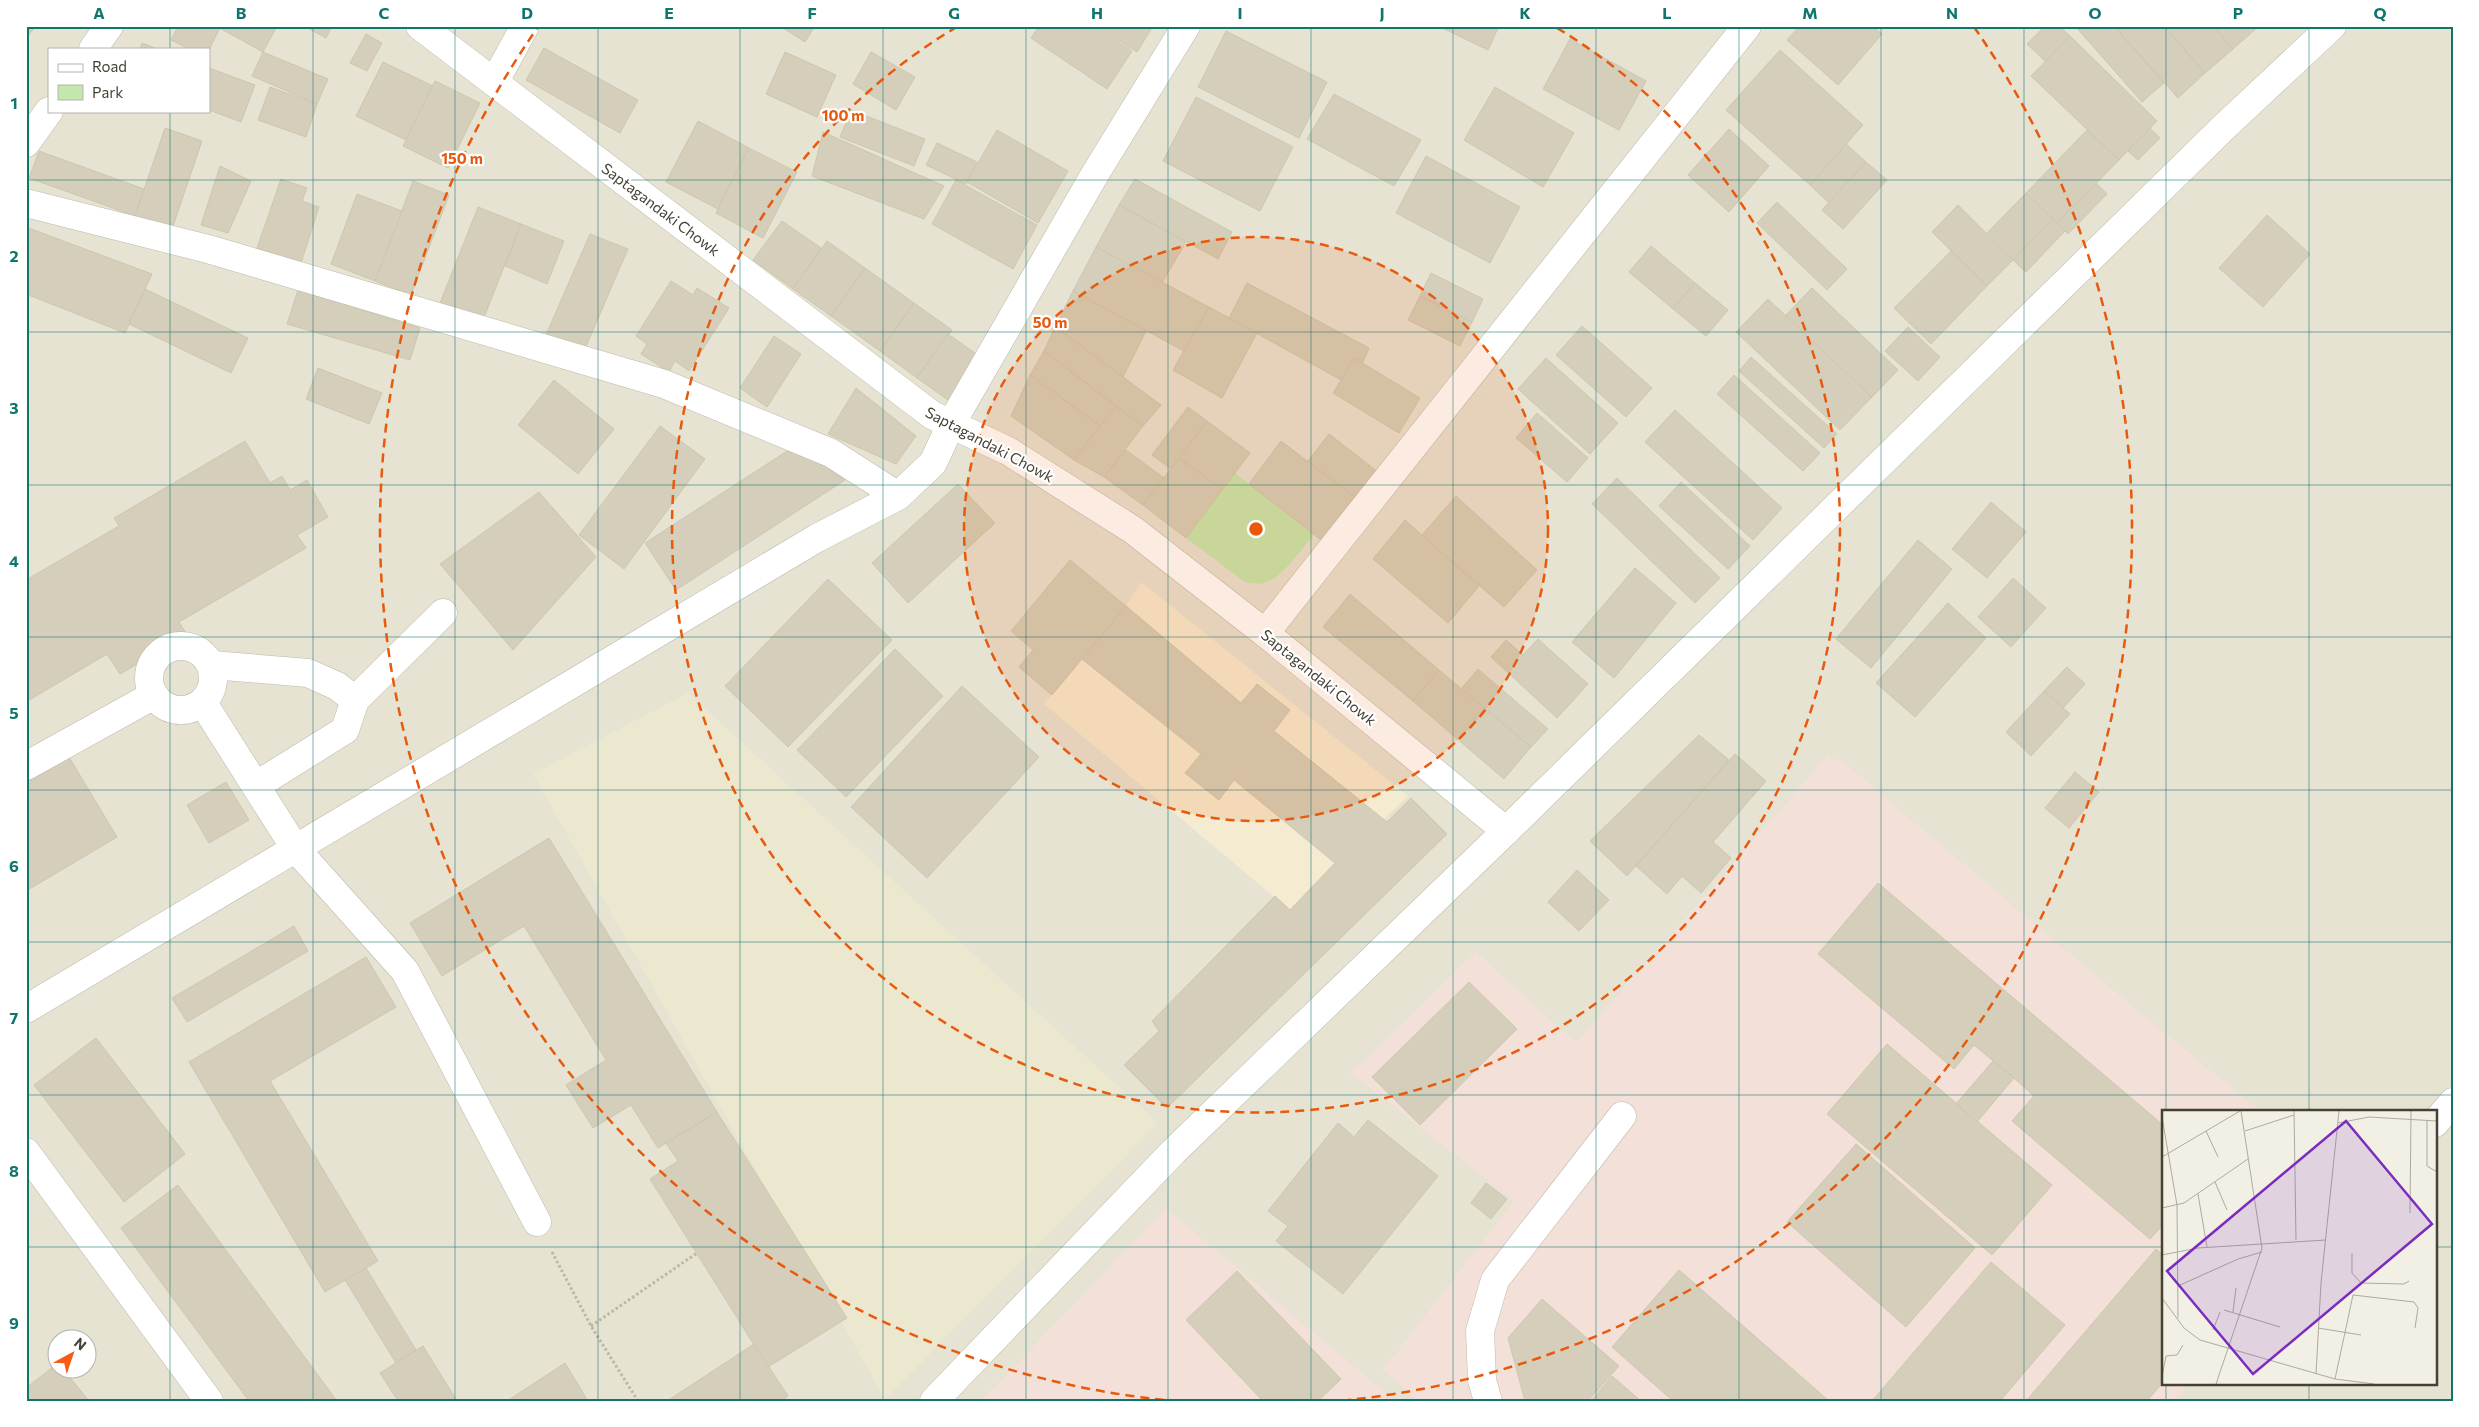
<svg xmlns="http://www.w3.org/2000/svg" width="2479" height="1427" viewBox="0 0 2479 1427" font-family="Commissioner,sans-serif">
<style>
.residential{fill:#e6e3d3;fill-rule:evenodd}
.commercial{fill:#f5ebd0}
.education{fill:#ebe8cf}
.medical{fill:#f3e0d8}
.green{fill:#c4e7ad}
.building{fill:#d4ceba;stroke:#cec7ae}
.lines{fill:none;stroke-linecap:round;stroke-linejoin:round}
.minor-casing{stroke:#beb9a8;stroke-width:29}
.path{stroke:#bfb899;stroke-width:3;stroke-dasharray:2.5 2.5;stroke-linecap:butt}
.minor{stroke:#fff;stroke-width:28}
.grid{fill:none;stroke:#0f766e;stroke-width:1;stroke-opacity:0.55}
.ring{fill:none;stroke:#e8590c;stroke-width:2.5;stroke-dasharray:9 6}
.labels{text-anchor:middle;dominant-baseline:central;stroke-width:4.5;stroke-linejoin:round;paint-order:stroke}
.street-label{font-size:15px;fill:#454135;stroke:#fff}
.inset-road{fill:none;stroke:#adaa9f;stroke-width:1}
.view{fill:#7b2cbf;fill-opacity:0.15;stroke:#7b2cbf;stroke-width:2.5}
.inset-edge{fill:none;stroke:#454135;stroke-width:2.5}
.centre{fill:#e8590c;stroke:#fff;stroke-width:2.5}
.ring-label{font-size:15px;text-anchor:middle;font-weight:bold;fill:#e8590c;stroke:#fff;stroke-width:4.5;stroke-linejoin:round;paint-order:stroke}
.neatline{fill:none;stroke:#0f766e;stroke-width:2}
.grid-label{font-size:16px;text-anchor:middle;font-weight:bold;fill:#0f766e}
</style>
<rect width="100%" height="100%" fill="#f2f0e5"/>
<!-- residential -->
<path class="residential" d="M26,26H2453V1401H26ZM49,49H209V111H49ZM2163,1111H2435V1383H2163ZM58,1340H88V1370H58Z"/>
<!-- commercial -->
<path class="commercial" d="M1141,582L1408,796L1290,910L1044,704L1126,606Z"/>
<!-- education -->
<path class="education" d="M688,693L1158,1123L885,1399L533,774Z"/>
<!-- medical -->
<g class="medical">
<path d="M1828,755L1850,768L2145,1017L2261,1111H2163V1383H2189L2174,1401H1419L1383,1370L1514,1201L1351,1073L1476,952L1576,1043Z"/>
<path d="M1166,1208L1395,1401H981Z"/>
</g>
<!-- green -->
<path class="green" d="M1235,473L1314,535L1288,566L1274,579L1260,584L1245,582L1186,538Z"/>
<!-- building -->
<g class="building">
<path d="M26,26H36L26,38Z"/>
<path d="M178,26H216L220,28L209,50L189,49L171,40Z"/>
<path d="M216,26H273L276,28L263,52Z"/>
<path d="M304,26H332L326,38Z"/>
<path d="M780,26H815L805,42Z"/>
<path d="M1039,26H1095L1132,51L1107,89L1031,38Z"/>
<path d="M1097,26H1153L1137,52Z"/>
<path d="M1438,26H1499L1488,50Z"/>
<path d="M1800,26H1872L1882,34L1838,85L1787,40Z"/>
<path d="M2045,26H2059L2070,36L2045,61L2027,44Z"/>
<path d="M2075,26H2114L2164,83L2142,102Z"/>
<path d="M2114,26H2164L2205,73L2178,98Z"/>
<path d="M2164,26H2213L2233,49L2205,73Z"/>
<path d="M2213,26H2259L2233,49Z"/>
<path d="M1226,31L1327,82L1299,138L1198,87Z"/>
<path d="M366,34L382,43L367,71L350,63Z"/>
<path d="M2070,36L2157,121L2119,160L2031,76Z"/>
<path d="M1570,39L1646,81L1619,130L1543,89Z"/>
<path d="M142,43L157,49H140Z"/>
<path d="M544,48L638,100L620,133L526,80Z"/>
<path d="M1780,50L1863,125L1810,185L1726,110Z"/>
<path d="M263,52L328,79L317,104L252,76Z"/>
<path d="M785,52L836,75L817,117L766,94Z"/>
<path d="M871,52L915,77L896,110L853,84Z"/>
<path d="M383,62L433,86L406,140L356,116Z"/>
<path d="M209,68L255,85L241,122L209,110Z"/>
<path d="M435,81L480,103L448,168L403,146Z"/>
<path d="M270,87L317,104L306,137L258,120Z"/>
<path d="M1495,87L1574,133L1543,187L1464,140Z"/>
<path d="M1334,94L1421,140L1394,186L1307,139Z"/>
<path d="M1196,97L1293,147L1260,211L1163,161Z"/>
<path d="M851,110L925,139L914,166L840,137Z"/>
<path d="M698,121L749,148L718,209L666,182Z"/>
<path d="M165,128L202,141L172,229L135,216Z"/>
<path d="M2150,128L2160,138L2138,160L2128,151Z"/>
<path d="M1729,129L1769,166L1729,212L1688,175Z"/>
<path d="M997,130L1068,171L1038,223L967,182Z"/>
<path d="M2087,130L2119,160L2057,223L2026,193Z"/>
<path d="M823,132L944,186L924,219L812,176Z"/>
<path d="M937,143L977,162L966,184L926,165Z"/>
<path d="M1846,144L1866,162L1829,203L1810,185Z"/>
<path d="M749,148L797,172L763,238L716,213Z"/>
<path d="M39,151L144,189L135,216L29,178Z"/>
<path d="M1426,156L1520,207L1490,263L1396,213Z"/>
<path d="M1866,162L1887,180L1843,229L1822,210Z"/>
<path d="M220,166L251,181L228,233L201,225Z"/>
<path d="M281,179L307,188L302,201L319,207L301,263L257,248Z"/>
<path d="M1135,179L1232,232L1218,259L1119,205Z"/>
<path d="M956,180L1037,225L1013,269L932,224Z"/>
<path d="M413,181L449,195L411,295L375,281Z"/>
<path d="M2096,183L2107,194L2068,234L2057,223Z"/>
<path d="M2026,193L2053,219L2013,260L1986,234Z"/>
<path d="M357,194L402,211L375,281L331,264Z"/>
<path d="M1777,202L1847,269L1827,290L1757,223Z"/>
<path d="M1119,205L1186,242L1162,283L1096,247Z"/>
<path d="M1958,205L2013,260L1987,286L1932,232Z"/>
<path d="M478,207L521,224L483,320L440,303Z"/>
<path d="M2267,215L2310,254L2263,307L2219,268Z"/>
<path d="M2053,219L2065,231L2026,272L2013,260Z"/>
<path d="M782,221L821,248L793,289L753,260Z"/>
<path d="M521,224L564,241L547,284L505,266Z"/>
<path d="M26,227L152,274L125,333L26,294Z"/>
<path d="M590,234L628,249L584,351L545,337Z"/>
<path d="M827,241L865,268L831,316L793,289Z"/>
<path d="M1651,246L1695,283L1673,309L1629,272Z"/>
<path d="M1096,247L1209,307L1184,351L1073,291Z"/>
<path d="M1951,251L1987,286L1931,344L1894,308Z"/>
<path d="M865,268L914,303L880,351L831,316Z"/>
<path d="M1431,273L1483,299L1472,322L1420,296Z"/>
<path d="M671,281L693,295L697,288L729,308L689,371L675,361L669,372L641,354L647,344L636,336Z"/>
<path d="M1247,283L1369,348L1362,364L1354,358L1341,380L1229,318Z"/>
<path d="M1695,283L1728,310L1706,336L1673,309Z"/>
<path d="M1812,288L1898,370L1872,397L1785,316Z"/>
<path d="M145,289L248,338L231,373L129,324Z"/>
<path d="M298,290L420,328L410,360L287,324Z"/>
<path d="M1073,291L1146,331L1123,377L1055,327Z"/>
<path d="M1420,296L1472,322L1460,346L1408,320Z"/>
<path d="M1768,299L1872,397L1840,430L1736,332Z"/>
<path d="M914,303L952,330L917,378L880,351Z"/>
<path d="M1209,307L1257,333L1222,398L1173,370Z"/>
<path d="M1582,326L1652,388L1626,417L1556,355Z"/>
<path d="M1055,327L1161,405L1143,426L1044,351Z"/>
<path d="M1908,327L1940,357L1918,381L1885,351Z"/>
<path d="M948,334L982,358L951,402L917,378Z"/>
<path d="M774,336L801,354L767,407L740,388Z"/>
<path d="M1044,351L1116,406L1100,426L1030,375Z"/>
<path d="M1751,357L1837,434L1824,448L1739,371Z"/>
<path d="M1354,358L1420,398L1399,433L1333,393Z"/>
<path d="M1546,358L1618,423L1590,454L1518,389Z"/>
<path d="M318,368L382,393L369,424L306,399Z"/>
<path d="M1030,375L1100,426L1074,460L1011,416Z"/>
<path d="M1734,375L1820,453L1803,471L1717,394Z"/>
<path d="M554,380L614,429L578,474L518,425Z"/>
<path d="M856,388L916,436L896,464L828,434Z"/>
<path d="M1116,406L1143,426L1104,477L1074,460Z"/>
<path d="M1188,407L1207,421L1171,469L1152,455Z"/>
<path d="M1675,410L1782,508L1753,540L1645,442Z"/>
<path d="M1537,413L1588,458L1567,482L1516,438Z"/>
<path d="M1207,421L1250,453L1222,490L1179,458Z"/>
<path d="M660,426L705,459L624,569L579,535Z"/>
<path d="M1329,434L1378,472L1357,499L1308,461Z"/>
<path d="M245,441L270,483L282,476L290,490L307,480L328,517L297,535L306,548L179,622L187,635L120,674L107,654L26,702V580L119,526L114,518Z"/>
<path d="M1281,441L1357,499L1321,540L1249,484Z"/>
<path d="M795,446L845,480L676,590L645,543Z"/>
<path d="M1126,450L1164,478L1143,505L1104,477Z"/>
<path d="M1179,458L1222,490L1186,538L1143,505Z"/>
<path d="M1617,478L1720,578L1695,603L1592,504Z"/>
<path d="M1681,482L1750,546L1728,569L1659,506Z"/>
<path d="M958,484L995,523L908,603L872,563Z"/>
<path d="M539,492L596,557L513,650L440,564Z"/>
<path d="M1456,496L1537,570L1504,607L1422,535Z"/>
<path d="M1991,502L2026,532L1987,578L1952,549Z"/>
<path d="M1405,520L1479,586L1448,623L1373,559Z"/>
<path d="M1918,540L1952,569L1871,668L1836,639Z"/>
<path d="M1070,560L1126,606L1052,695L1019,667L1033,650L1011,631Z"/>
<path d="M1635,568L1676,603L1614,678L1572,642Z"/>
<path d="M2013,578L2046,608L2011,647L1978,617Z"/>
<path d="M828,579L892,640L788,747L725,686Z"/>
<path d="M1350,594L1439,670L1413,701L1323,627Z"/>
<path d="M1948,603L1986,638L1915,717L1876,683Z"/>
<path d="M1126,606L1241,703L1257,684L1290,710L1274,731L1387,822L1411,798L1447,834L1167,1108L1124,1065L1159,1031L1152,1021L1275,896L1290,910L1335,863L1234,780L1219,800L1185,773L1201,754L1082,659Z"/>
<path d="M1538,639L1588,684L1557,718L1491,657L1506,640L1523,655Z"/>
<path d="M895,649L943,696L846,797L797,750Z"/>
<path d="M2067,667L2085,684L2063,708L2044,691Z"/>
<path d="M1478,669L1548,729L1531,747L1461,689Z"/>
<path d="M1439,670L1531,747L1504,779L1413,701Z"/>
<path d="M962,686L1039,757L927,878L851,807Z"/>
<path d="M2044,691L2070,714L2031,756L2006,732Z"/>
<path d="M1699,735L1729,760L1627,876L1590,841Z"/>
<path d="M1735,754L1766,781L1713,842L1731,858L1701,893L1682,876L1667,894L1636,866Z"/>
<path d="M69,757L117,837L26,891V783Z"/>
<path d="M2075,772L2099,792L2069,828L2045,808Z"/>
<path d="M226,782L249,820L209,843L187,805Z"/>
<path d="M549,838L717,1112L658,1148L631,1105L593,1128L566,1085L606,1060L524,926L442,976L410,923Z"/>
<path d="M1577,870L1609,900L1579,931L1548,902Z"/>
<path d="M1878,883L2163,1125V1225L2150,1239L2012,1121L2034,1096L2014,1078L1974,1045L1954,1069L1818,954Z"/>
<path d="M294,926L308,951L187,1022L172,998Z"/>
<path d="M366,957L396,1007L270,1081L378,1261L325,1292L189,1062Z"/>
<path d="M1469,982L1517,1029L1420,1125L1372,1077Z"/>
<path d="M96,1038L185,1154L124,1202L34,1085Z"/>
<path d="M1887,1044L2052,1185L1992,1255L1827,1114Z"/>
<path d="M1993,1061L2014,1078L1977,1122L1956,1104Z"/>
<path d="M717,1112L847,1318L768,1367L650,1179L678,1161L666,1143Z"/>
<path d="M1368,1120L1438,1176L1343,1294L1276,1241L1288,1226L1268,1211L1338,1123L1354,1137Z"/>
<path d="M1856,1144L1975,1248L1906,1327L1787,1222Z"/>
<path d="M1486,1183L1507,1199L1491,1219L1471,1203Z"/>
<path d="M178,1185L337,1401H249L121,1228Z"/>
<path d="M2156,1249L2163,1255V1382L2147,1401H2026Z"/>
<path d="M1991,1262L2065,1325L2000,1401H1872Z"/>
<path d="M366,1268L416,1350L396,1363L345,1280Z"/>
<path d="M1679,1270L1828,1400L1827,1401H1673L1612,1347Z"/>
<path d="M1237,1271L1341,1379L1318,1401H1263L1186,1320Z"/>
<path d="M1542,1299L1619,1366L1588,1401H1525L1508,1338Z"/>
<path d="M754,1344L788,1396L781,1401H667Z"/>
<path d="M423,1346L457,1401H398L380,1373Z"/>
<path d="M58,1363V1370H64L89,1401H26V1388Z"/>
<path d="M565,1363L588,1401H507Z"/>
<path d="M1612,1376L1641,1401H1591Z"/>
</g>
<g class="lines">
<defs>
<g id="minor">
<path d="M420,26L932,415L1008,451L1133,530L1265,633L1506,831"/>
<path d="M93,49L109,26"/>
<path d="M495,81L525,26"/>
<path d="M26,143L49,111"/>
<path d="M26,203L208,249L664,384L831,453L898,496"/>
<path d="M1265,633L1747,26"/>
<circle cx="181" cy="678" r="32"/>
<path d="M212,665L308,673L337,686L355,700"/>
<path d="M203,703L295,848L405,971L537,1222"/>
<path d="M26,766L154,695"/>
<path d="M257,785L345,730L355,700L443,613"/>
<path d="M26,1009L817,538L898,496L933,463L951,424L1095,174L1186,26"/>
<path d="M2435,1123L2453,1102"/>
<path d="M26,1152L209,1401"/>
<path d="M934,1401L1174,1151L1506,831L2224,127L2332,26"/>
<path d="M1488,1401L1482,1380L1480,1331L1495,1280L1622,1116"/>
</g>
</defs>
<!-- minor casing -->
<use href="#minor" class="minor-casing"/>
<!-- path -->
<g class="path">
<path d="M552,1252L591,1326L638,1401"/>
<path d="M591,1326L697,1253"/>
</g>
<!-- minor -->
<use href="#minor" class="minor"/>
</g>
<!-- grid -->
<path class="grid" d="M170,26V49M313,26V1401M455,26V1401M598,26V1401M740,26V1401M883,26V1401M1026,26V1401M1168,26V1401M1311,26V1401M1453,26V1401M1596,26V1401M1739,26V1401M1881,26V1401M2024,26V1401M2166,26V1111M2309,26V1111M170,111V1401M26,180H2453M26,332H2453M26,485H2453M26,637H2453M26,790H2453M26,942H2453M26,1095H2453M26,1247H2163M2435,1247H2453M2166,1383V1401M2309,1383V1401"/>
<!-- distance rings -->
<circle cx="1256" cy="529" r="292" fill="#e8590c" fill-opacity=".12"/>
<g class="ring">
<circle cx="1256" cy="529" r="292"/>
<path d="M1557 28A584 584 0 1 1 955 28"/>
<path d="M1164 1400A876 876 0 0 1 538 27M1974 27A876 876 0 0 1 1348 1400"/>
</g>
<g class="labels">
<!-- street labels -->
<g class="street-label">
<text transform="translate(661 209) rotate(37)">Saptagandaki Chowk</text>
<text transform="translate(990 444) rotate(28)">Saptagandaki Chowk</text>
<text transform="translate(1319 677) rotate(39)">Saptagandaki Chowk</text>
</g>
</g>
<!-- overview -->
<g transform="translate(2162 1110)">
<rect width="275" height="275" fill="#f2f0e5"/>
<path class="inset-road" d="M132,1L134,130M0,7L15,95L16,208M265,10V56L275,62M176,13L207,7L275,11M44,21L56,47M83,21L132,5M0,47L78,1M53,72L65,100M36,84L45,137M0,98L22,93L86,49M248,103L249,1M190,143V163L199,173L242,174L247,171M0,145L36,138L164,130M16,176L76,149L100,142M0,188L22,218L38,230L173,269L212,274M62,200L118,217M71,202L74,178M156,218L199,225M51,220L58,202M154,264L159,173L177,1M0,267L4,246L15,245L21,235M173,269L191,185L252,192L256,198L253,218M54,274L100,138L79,1"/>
<path class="view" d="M184,11L270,114L91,264L5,161Z"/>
<rect width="275" height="275" class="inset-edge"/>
</g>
<circle cx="1256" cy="529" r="8" class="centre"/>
<g class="ring-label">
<text x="843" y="121">100 m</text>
<text x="462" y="164">150 m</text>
<text x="1050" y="328">50 m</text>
</g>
<!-- border -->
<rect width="2479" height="1427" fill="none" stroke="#ffffff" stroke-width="55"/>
<!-- legend -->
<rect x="48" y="48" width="162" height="65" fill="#ffffff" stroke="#b5b3ae"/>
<rect x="58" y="64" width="25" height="8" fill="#ffffff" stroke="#b5b3ae"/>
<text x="92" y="72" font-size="15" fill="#454135">Road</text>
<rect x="58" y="85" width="25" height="15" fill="#c4e7ad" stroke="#b5b3ae"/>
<text x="92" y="98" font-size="15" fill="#454135">Park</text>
<!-- north arrow -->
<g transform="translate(72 1354) rotate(40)"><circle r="24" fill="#ffffff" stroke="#b5b3ae"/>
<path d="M0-4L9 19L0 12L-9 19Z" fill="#f85b16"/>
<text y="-8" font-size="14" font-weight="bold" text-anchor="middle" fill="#454135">N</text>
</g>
<rect x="28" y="28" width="2424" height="1372" class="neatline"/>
<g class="grid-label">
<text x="99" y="19">A</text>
<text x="241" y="19">B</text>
<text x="384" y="19">C</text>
<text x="527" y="19">D</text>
<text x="669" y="19">E</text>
<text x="812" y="19">F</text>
<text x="954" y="19">G</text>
<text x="1097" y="19">H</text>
<text x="1240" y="19">I</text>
<text x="1382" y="19">J</text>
<text x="1525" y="19">K</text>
<text x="1667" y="19">L</text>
<text x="1810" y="19">M</text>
<text x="1952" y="19">N</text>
<text x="2095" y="19">O</text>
<text x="2238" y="19">P</text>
<text x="2380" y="19">Q</text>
<text x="14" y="109">1</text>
<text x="14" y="262">2</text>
<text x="14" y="414">3</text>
<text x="14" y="567">4</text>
<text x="14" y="719">5</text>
<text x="14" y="872">6</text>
<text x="14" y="1024">7</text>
<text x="14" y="1177">8</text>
<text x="14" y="1329">9</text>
</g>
</svg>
